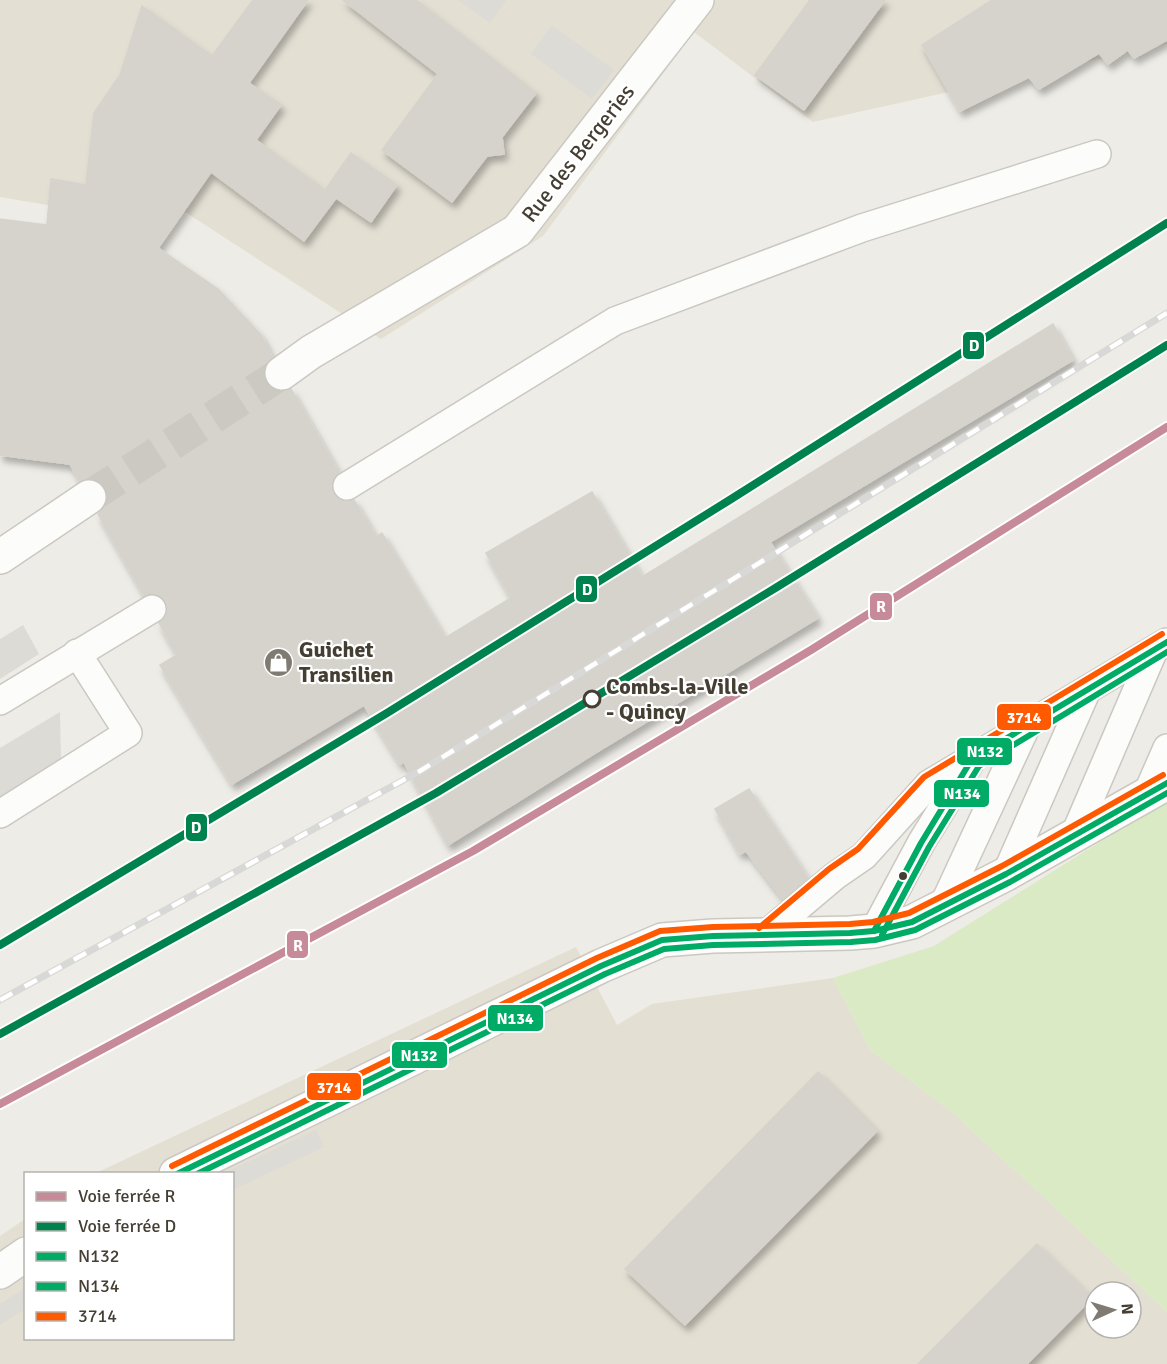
<svg xmlns="http://www.w3.org/2000/svg" width="1167" height="1364" viewBox="0 0 1167 1364" font-family="Signika,sans-serif">
<style>
.residential{fill:#e3dfd3;fill-rule:evenodd}
.green{fill:#d9eac4}
.parking{fill:#dddbd6}
.building{fill:#d6d3cd;stroke:#d6d3cc;stroke-width:1.5;filter:url(#shadow)}
.lines{fill:none;stroke-linecap:round;stroke-linejoin:round}
.minor-tunnel{stroke:#ccc9c2;stroke-width:33;stroke-dasharray:33 16;stroke-linecap:butt}
.service-casing{stroke:#cbc8c2;stroke-width:30}
.minor-casing{stroke:#cbc8c2;stroke-width:36}
.service{stroke:#fcfcfb;stroke-width:27}
.minor{stroke:#fcfcfb;stroke-width:33}
.rail-casing{stroke:#d8d8d7;stroke-width:7}
.rail{stroke:#fff;stroke-width:4.5;stroke-dasharray:14;stroke-linecap:butt}
.bus-1-casing{stroke:#fff;stroke-width:10}
.bus-2-casing{stroke:#fff;stroke-width:10}
.bus-3-casing{stroke:#fff;stroke-width:10}
.bus-1{stroke:#00ab66;stroke-width:6}
.bus-2{stroke:#00ab66;stroke-width:6}
.bus-3{stroke:#ff5a00;stroke-width:6}
.rail-1-casing{stroke:#fff;stroke-width:12}
.rail-2-casing{stroke:#fff;stroke-width:12}
.rail-1{stroke:#c78a98;stroke-width:8}
.rail-2{stroke:#00824e;stroke-width:8}
.stop-dot{fill:#fff;stroke:#443e33;stroke-width:3}
.bus-dot{fill:#443e33;stroke:#fff;stroke-width:2}
.labels{text-anchor:middle;dominant-baseline:central;stroke-width:4.5;stroke-linejoin:round;paint-order:stroke}
.street-label{font-size:22px;fill:#443e33;stroke:#fff}
.poi-label{font-size:22px;font-weight:bold;fill:#443e33;stroke:#fff;text-anchor:start}
.stop-label{font-size:22px;font-weight:bold;fill:#443e33;stroke:#fff;text-anchor:start}
.line-badge{stroke:#fff;stroke-width:2}
.badge-label{font-size:16px;text-anchor:middle;font-weight:bold;fill:#fff}
</style>
<defs>
<filter id="shadow"><feDropShadow dx="3.5" dy="6" stdDeviation="3" flood-color="#0004"/></filter>
</defs>
<rect width="100%" height="100%" fill="#eeece6"/>
<!-- residential -->
<g class="residential">
<path d="M0,0H1167V44L813,122L694,32L543,236L381,339L105,160L95,213L0,197Z"/>
<path d="M576,947L617,1025L652,1004L833,978L870,1050L953,1113L1167,1312V1364H0V1236L25,1219L26,1338H232V1174L96,1173ZM1095,1292H1131V1328H1095Z"/>
</g>
<!-- green -->
<path class="green" d="M1167,800V1312L953,1113L870,1050L833,978L934,946Z"/>
<!-- parking -->
<g class="parking">
<path d="M458,0H506L490,23Z"/>
<path d="M552,25L614,70L592,99L531,54Z"/>
<path d="M23,625L39,654L0,679V639Z"/>
<path d="M60,712L61,760L0,797V748Z"/>
<path d="M316,1130L324,1147L233,1190L232,1174L224,1173Z"/>
<path d="M25,1288V1309L0,1325V1304Z"/>
</g>
<!-- building -->
<g class="building">
<path d="M253,0H308L249,83L281,105L256,140L325,190L351,153L397,185L371,222L336,198L304,241L211,172L158,248L218,289L261,335L272,357L265,366L263,374L267,383L275,390L283,392L291,389L339,473L333,479L331,487L333,494L340,500L347,502L354,500L376,537L382,533L445,638L511,598L486,553L592,492L642,577L1053,324L1073,360L770,542L818,618L600,750L448,845L404,762L400,764L364,705L232,784L160,665L177,655L159,623L166,616L168,609L166,601L159,595L151,593L144,595L98,514L106,505L108,495L104,486L97,480L88,478L80,481L70,464L0,455V219L47,225L51,179L86,185L94,113L120,75L142,6L212,56Z"/>
<path d="M343,0H416L536,93L502,137L504,154L487,156L452,202L382,150L438,74Z"/>
<path d="M810,0H885L804,110L755,75Z"/>
<path d="M992,0H1167V40L1134,58L1128,50L1108,64L1099,53L1039,89L1029,77L960,111L922,45Z"/>
<path d="M749,789L808,878L783,899L746,851L740,854L715,809Z"/>
<path d="M818,1072L877,1131L685,1325L625,1269Z"/>
<path d="M1037,1244L1092,1298L1027,1364H918Z"/>
</g>
<g class="lines">
<!-- minor-tunnel -->
<path class="minor-tunnel" d="M89,497L282,373"/>
<defs>
<g id="service">
<path d="M347,486L615,321L862,228L1097,154"/>
<path d="M0,701L152,609"/>
<path d="M1146,796L1167,748"/>
<path d="M0,814L128,733L77,653"/>
<path d="M1074,836L1154,650"/>
<path d="M1006,874L1087,690"/>
<path d="M942,908L1027,725"/>
<path d="M874,931L921,843L970,763"/>
<path d="M765,935L835,876L864,856L929,784L1167,642"/>
</g>
<g id="minor">
<path d="M282,373L311,352L517,231L697,0"/>
<path d="M0,557L89,497"/>
<path d="M176,1174L601,966L662,940L713,936L850,933L874,931L912,922L1006,874L1167,783"/>
<path d="M0,1272L26,1254"/>
</g>
</defs>
<!-- service casing -->
<use href="#service" class="service-casing"/>
<!-- minor casing -->
<use href="#minor" class="minor-casing"/>
<!-- service -->
<use href="#service" class="service"/>
<!-- minor -->
<use href="#minor" class="minor"/>
<defs>
<path id="rail" d="M0,1000L420,771L1167,313"/>
</defs>
<!-- rail casing -->
<use href="#rail" class="rail-casing"/>
<!-- rail -->
<use href="#rail" class="rail"/>
<defs>
<g id="bus-1">
<path d="M874,931L921,843L972,759L1167,642"/>
<path d="M177,1174L601,966L662,940L713,936L850,933L874,931L912,922L1006,874L1167,783"/>
</g>
<g id="bus-2">
<path d="M882,935L929,847L979,766L1167,652"/>
<path d="M197,1174L605,974L664,949L713,945L851,942L875,940L915,930L1010,882L1167,793"/>
</g>
<g id="bus-3">
<path d="M759,928L829,869L858,849L924,777L1162,634"/>
<path d="M172,1166L597,958L660,931L713,927L850,924L873,922L909,913L1002,866L1163,775"/>
</g>
</defs>
<!-- bus-1 casing -->
<use href="#bus-1" class="bus-1-casing"/>
<!-- bus-2 casing -->
<use href="#bus-2" class="bus-2-casing"/>
<!-- bus-3 casing -->
<use href="#bus-3" class="bus-3-casing"/>
<!-- bus-1 -->
<use href="#bus-1" class="bus-1"/>
<!-- bus-2 -->
<use href="#bus-2" class="bus-2"/>
<!-- bus-3 -->
<use href="#bus-3" class="bus-3"/>
<defs>
<path id="rail-1" d="M0,1104L473,851L811,650L1167,427"/>
<g id="rail-2">
<path d="M0,945L387,713L728,501L1167,223"/>
<path d="M0,1034L436,793L777,587L1167,345"/>
</g>
</defs>
<!-- rail-1 casing -->
<use href="#rail-1" class="rail-1-casing"/>
<!-- rail-2 casing -->
<use href="#rail-2" class="rail-2-casing"/>
<!-- rail-1 -->
<use href="#rail-1" class="rail-1"/>
<!-- rail-2 -->
<use href="#rail-2" class="rail-2"/>
</g>
<!-- icons -->
<defs>
<symbol id="shop-disc" viewBox="-11 -11 22 22"><circle r="9.5" fill="#807b72" stroke="#fff"/><path d="M-5-2.5h2.3a2.7 3.5 0 0 1 5.4 0H5L5.5 6h-11ZM-1.5-2.5h3a1.5 2.3 0 0 0-3 0Z" fill="#fff"/></symbol>
</defs>
<g fill-rule="evenodd">
<use href="#shop-disc" x="262" y="646" width="33" height="33"/>
</g>
<!-- markers -->
<circle class="stop-dot" cx="592" cy="699" r="8"/>
<circle class="bus-dot" cx="903" cy="876" r="5"/>
<g class="labels">
<!-- street labels -->
<g class="street-label">
<text transform="translate(578 153) rotate(-52)">Rue des Bergeries</text>
</g>
<!-- poi labels -->
<g class="poi-label">
<text x="299" y="649">Guichet<tspan x="299" dy="25">Transilien</tspan></text>
</g>
<!-- stop labels -->
<g class="stop-label">
<text x="606" y="686">Combs-la-Ville<tspan x="606" dy="25">- Quincy</tspan></text>
</g>
</g>
<g class="line-badge">
<rect x="962" y="331" width="23" height="29" rx="6" fill="#00824e"/>
<rect x="575" y="575" width="23" height="28" rx="6" fill="#00824e"/>
<rect x="869" y="592" width="24" height="29" rx="6" fill="#c78a98"/>
<rect x="996" y="703" width="56" height="28" rx="6" fill="#ff5a00"/>
<rect x="956" y="737" width="57" height="29" rx="6" fill="#00ab66"/>
<rect x="933" y="779" width="57" height="29" rx="6" fill="#00ab66"/>
<rect x="185" y="813" width="23" height="29" rx="6" fill="#00824e"/>
<rect x="286" y="930" width="23" height="29" rx="6" fill="#c78a98"/>
<rect x="487" y="1004" width="57" height="28" rx="6" fill="#00ab66"/>
<rect x="391" y="1041" width="57" height="28" rx="6" fill="#00ab66"/>
<rect x="306" y="1072" width="56" height="29" rx="6" fill="#ff5a00"/>
</g>
<g class="badge-label">
<text x="974" y="351">D</text>
<text x="587" y="595">D</text>
<text x="881" y="612">R</text>
<text x="1024" y="723">3714</text>
<text x="985" y="757">N132</text>
<text x="962" y="799">N134</text>
<text x="196" y="833">D</text>
<text x="298" y="951">R</text>
<text x="515" y="1024">N134</text>
<text x="419" y="1061">N132</text>
<text x="334" y="1093">3714</text>
</g>
<!-- legend -->
<rect x="24" y="1172" width="210" height="168" fill="#ffffff" stroke="#b4b2ad" stroke-width="1.5"/>
<rect x="36" y="1192" width="30" height="9" fill="#c78a98" stroke="#b4b2ad" stroke-width="1.5"/>
<text x="78" y="1202" font-size="18" fill="#443e33">Voie ferrée R</text>
<rect x="36" y="1222" width="30" height="9" fill="#00824e" stroke="#b4b2ad" stroke-width="1.5"/>
<text x="78" y="1232" font-size="18" fill="#443e33">Voie ferrée D</text>
<rect x="36" y="1252" width="30" height="9" fill="#00ab66" stroke="#b4b2ad" stroke-width="1.5"/>
<text x="78" y="1262" font-size="18" fill="#443e33">N132</text>
<rect x="36" y="1282" width="30" height="9" fill="#00ab66" stroke="#b4b2ad" stroke-width="1.5"/>
<text x="78" y="1292" font-size="18" fill="#443e33">N134</text>
<rect x="36" y="1312" width="30" height="9" fill="#ff5a00" stroke="#b4b2ad" stroke-width="1.5"/>
<text x="78" y="1322" font-size="18" fill="#443e33">3714</text>
<!-- north arrow -->
<g transform="translate(1113 1310) rotate(86)"><circle r="28" fill="#ffffff" stroke="#b4b2ad" stroke-width="1.5"/>
<path d="M0-4.5L10 22L0 15L-10 22Z" fill="#807b72"/>
<text y="-9" font-size="16" font-weight="bold" text-anchor="middle" fill="#443e33">N</text>
</g>
</svg>
